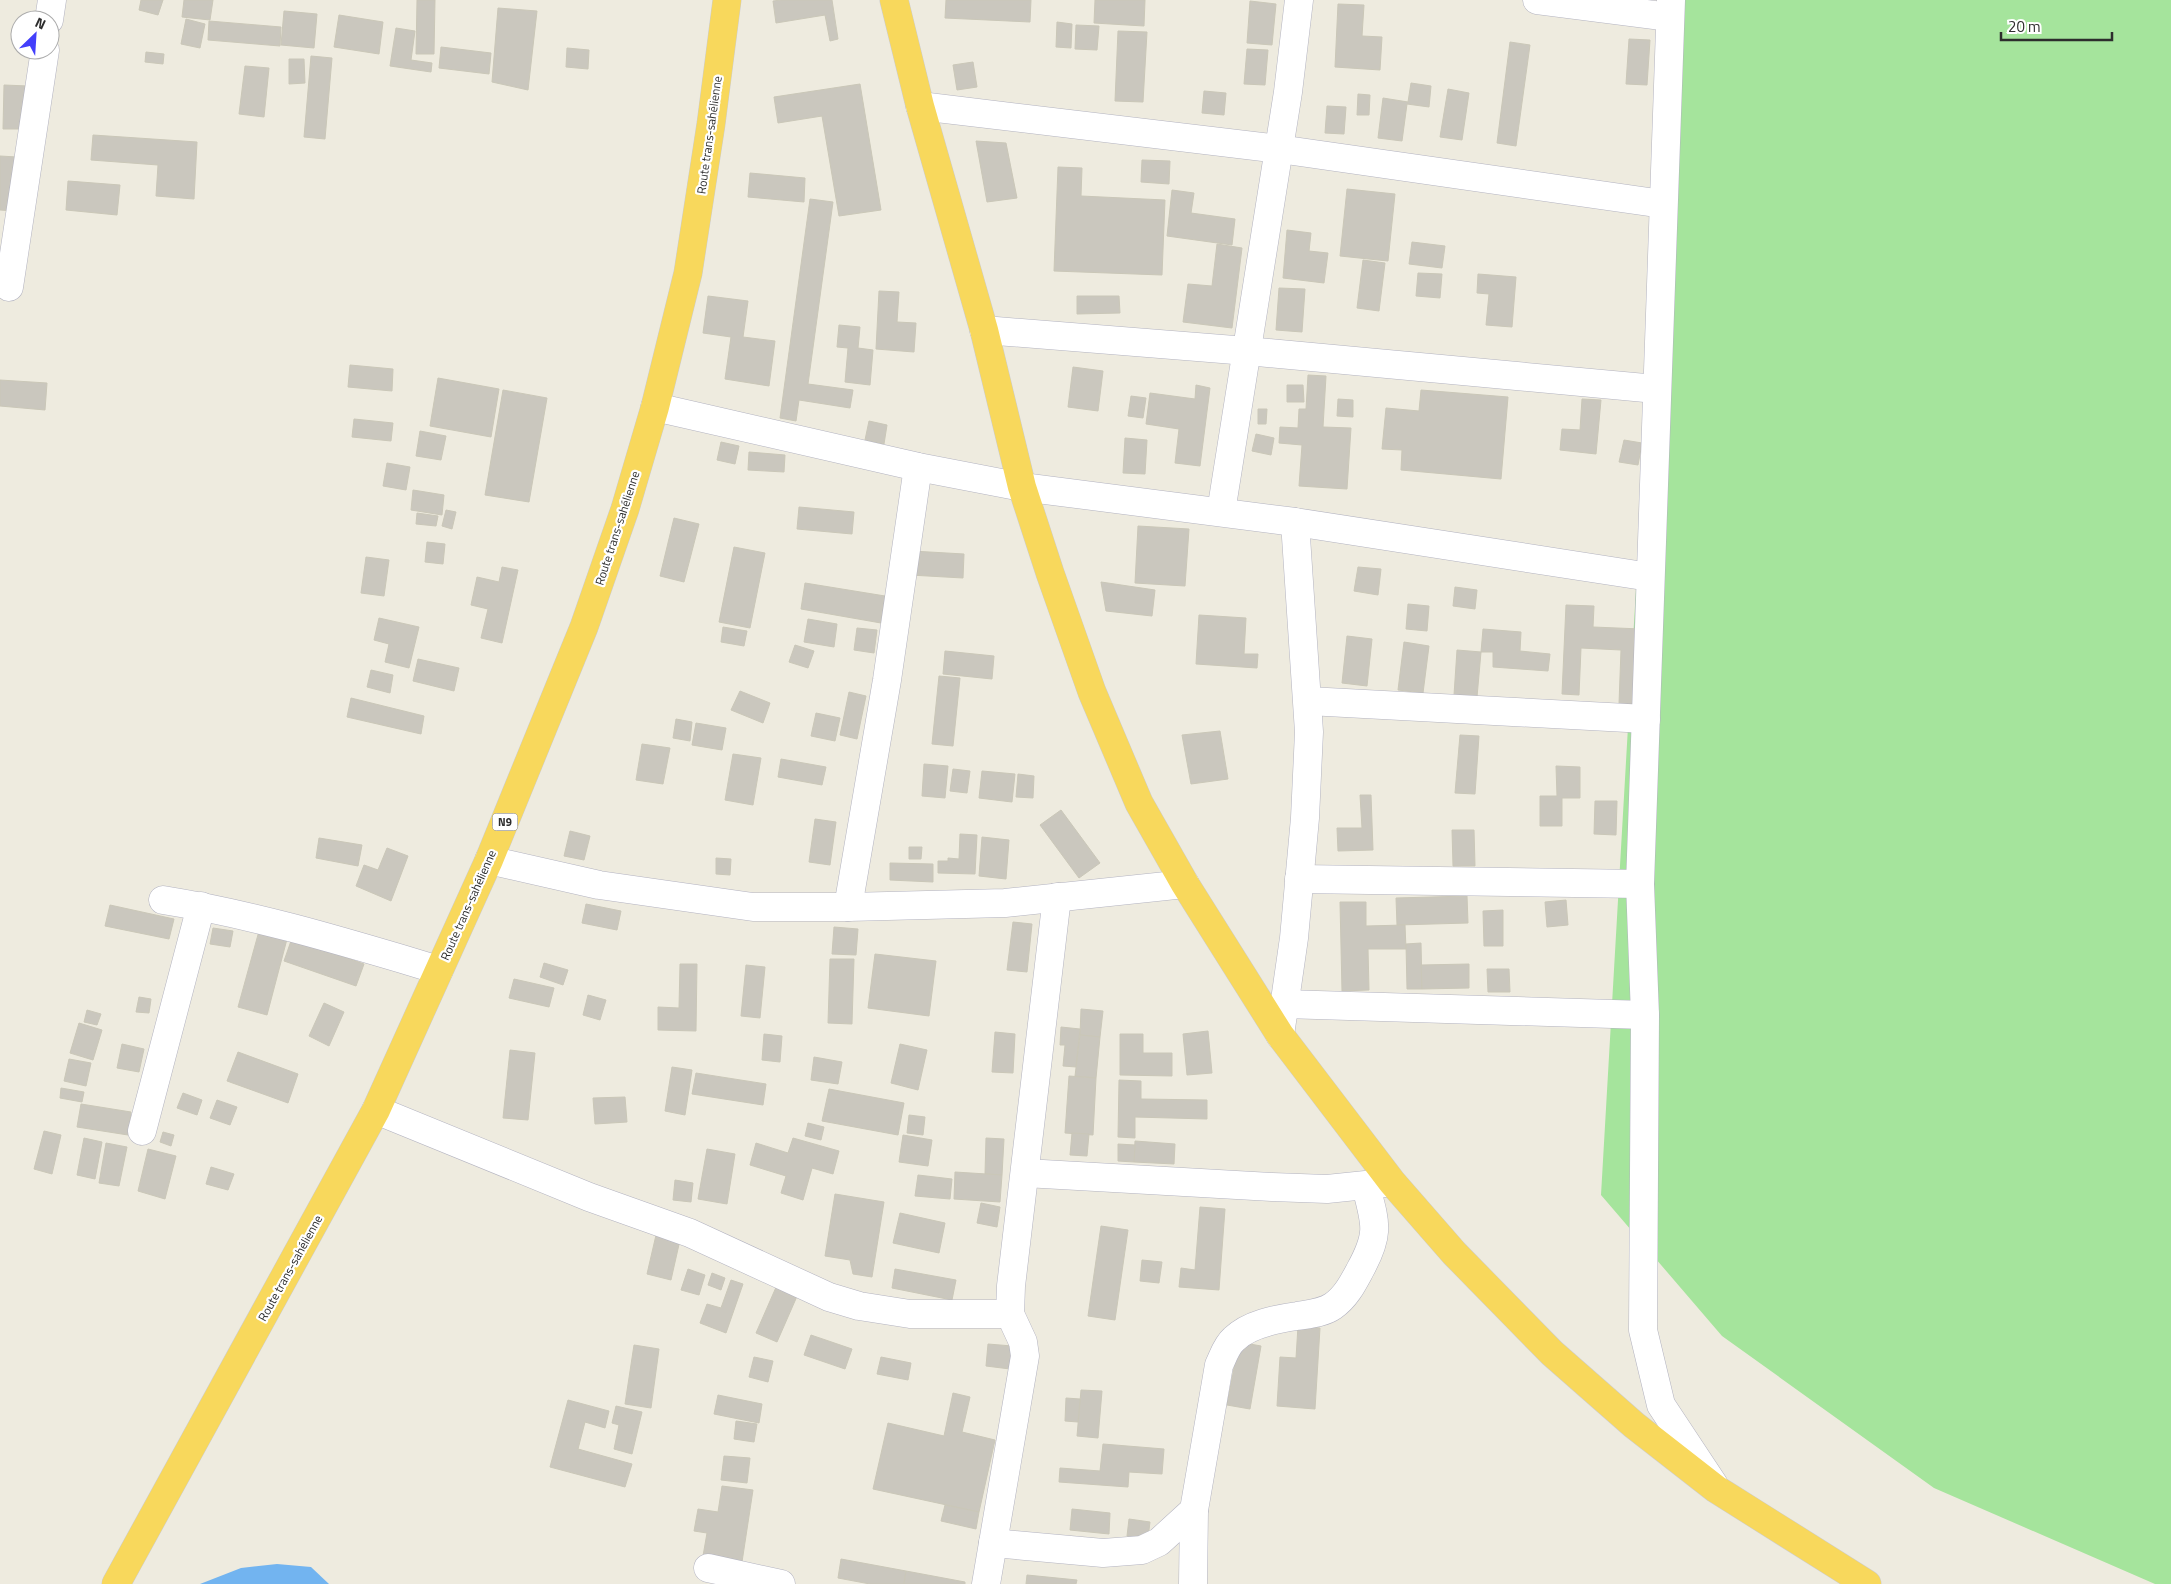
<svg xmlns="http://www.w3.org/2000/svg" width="2171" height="1584" viewBox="0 0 2171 1584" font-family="'Titillium Web',sans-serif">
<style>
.green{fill:#a5e49c}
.water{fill:#72b4f0}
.building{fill:#cac7be;stroke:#cac7b8}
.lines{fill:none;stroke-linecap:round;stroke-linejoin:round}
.minor-casing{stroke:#b3b3c0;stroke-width:29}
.trunk-casing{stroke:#cdcdcd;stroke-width:29}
.minor{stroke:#fff;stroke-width:28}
.trunk{stroke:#f8d85c;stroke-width:28}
.labels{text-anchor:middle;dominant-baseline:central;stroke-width:4.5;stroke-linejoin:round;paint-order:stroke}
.shield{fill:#fff;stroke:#6c6c6c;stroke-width:1}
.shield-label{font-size:11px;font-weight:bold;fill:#2d2d2d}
.street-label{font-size:12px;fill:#2d2d2d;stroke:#fff}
</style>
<rect width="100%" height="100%" fill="#eeebdf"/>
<!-- green -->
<path class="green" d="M1664,0H2171V1584H2155L1934,1488L1722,1336L1601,1195L1643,467Z"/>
<!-- water -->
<path class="water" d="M277,1564L311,1567L329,1584H200L241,1568Z"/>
<!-- building -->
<g class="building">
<path d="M141,0H163L158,15L139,10Z"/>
<path d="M184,0H213L210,20L182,17Z"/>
<path d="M417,0H435L434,54H416Z"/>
<path d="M781,0H832L838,39L830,41L825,15L776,23L773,1Z"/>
<path d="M946,0H1031L1030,22L945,18Z"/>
<path d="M1095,0H1145L1144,26L1094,23Z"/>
<path d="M1250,1L1276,4L1272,45L1247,43Z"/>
<path d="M1338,4L1364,5L1362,36L1382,37L1380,70L1335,67Z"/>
<path d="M498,8L537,11L528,90L492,82Z"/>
<path d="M284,11L317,14L314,48L281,45Z"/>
<path d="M339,15L383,22L379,54L334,47Z"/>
<path d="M186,19L205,24L200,48L181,44Z"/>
<path d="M209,21L281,27L280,46L208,40Z"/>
<path d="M1057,22L1072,24L1071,48L1056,47Z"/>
<path d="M18,25H20V49L15,48Z"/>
<path d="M1076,25L1099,26L1097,50L1075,49Z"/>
<path d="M396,28L415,31L411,60L432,63L431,72L390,66Z"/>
<path d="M1118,31L1147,32L1143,102L1115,101Z"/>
<path d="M1629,39L1650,40L1647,85L1626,84Z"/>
<path d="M1510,42L1530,45L1516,146L1497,143Z"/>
<path d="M441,47L491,53L489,74L439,68Z"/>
<path d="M567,48L589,50L588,69L566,67Z"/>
<path d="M1247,49L1268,50L1265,85L1244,84Z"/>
<path d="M146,52L164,54L163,64L145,62Z"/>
<path d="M311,56L332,58L325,139L304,137Z"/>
<path d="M289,59H304L305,83L289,84Z"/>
<path d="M973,62L977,87L957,90L953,65Z"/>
<path d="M245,66L269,68L264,117L239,114Z"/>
<path d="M1411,83L1431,86L1429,107L1407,104L1402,141L1378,138L1383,98L1408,102Z"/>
<path d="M860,84L881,210L839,216L822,116L778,123L774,97Z"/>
<path d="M4,85L28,86L27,129H3Z"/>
<path d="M1448,89L1469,93L1462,140L1440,137Z"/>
<path d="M1204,91L1226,93L1224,115L1202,113Z"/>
<path d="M1358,94L1370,95L1369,115H1357Z"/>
<path d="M1327,106L1346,107L1344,134L1325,133Z"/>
<path d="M93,135L197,142L194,199L156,196L158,165L91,160Z"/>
<path d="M976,141L1006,143L1017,198L987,202Z"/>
<path d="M0,156L17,157L14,211L0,210Z"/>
<path d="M1142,160L1170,161L1169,184L1141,182Z"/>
<path d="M1058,167L1082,168L1081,196L1165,200L1162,275L1054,271Z"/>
<path d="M750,173L805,178L804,202L748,197Z"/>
<path d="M68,181L120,185L117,215L66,210Z"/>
<path d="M1347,189L1395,194L1388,261L1340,256Z"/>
<path d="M1172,190L1194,193L1191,213L1235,219L1232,245L1167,236Z"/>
<path d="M810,199L833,202L808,384L853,390L850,408L799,400L796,421L780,418Z"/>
<path d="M1287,230L1311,233L1309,251L1328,253L1324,283L1283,278Z"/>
<path d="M1412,242L1445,246L1442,268L1409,264Z"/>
<path d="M1217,244L1242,248L1232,328L1183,322L1188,284L1212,286Z"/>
<path d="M1363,260L1385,263L1379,311L1357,308Z"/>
<path d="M1418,273L1442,274L1440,298L1416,296Z"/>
<path d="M1478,274L1516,277L1512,327L1486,325L1489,294L1477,293Z"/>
<path d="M1279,288L1305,289L1302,332L1276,330Z"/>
<path d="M879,291L899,292L897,322L916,323L914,352L876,349Z"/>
<path d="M708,296L748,301L743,337L775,341L769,386L725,379L731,337L703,333Z"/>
<path d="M1077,296H1119L1120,313L1077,314Z"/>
<path d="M839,325L860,327L858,348L873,350L870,385L845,382L848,348L837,347Z"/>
<path d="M350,365L393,369L392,391L348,387Z"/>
<path d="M1073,367L1103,371L1098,411L1068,407Z"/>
<path d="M1308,375L1326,376L1323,427L1351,428L1347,489L1299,486L1302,445L1279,443L1280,427L1298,428L1299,409H1306Z"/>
<path d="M438,378L499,389L491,437L430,426Z"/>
<path d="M0,380L47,383L45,410L0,406Z"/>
<path d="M1196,385L1210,388L1200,466L1175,463L1179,429L1146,424L1150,393L1195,399Z"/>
<path d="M1287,385H1303L1304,402H1287Z"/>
<path d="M503,390L547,398L529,502L485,495Z"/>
<path d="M1421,390L1508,397L1501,479L1401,470L1402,450L1382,449L1386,408L1419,411Z"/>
<path d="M1131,396L1146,398L1143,418L1128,416Z"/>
<path d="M1338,399L1353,400V417L1337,416Z"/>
<path d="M1582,399L1601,400L1596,454L1560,450L1562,429L1580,430Z"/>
<path d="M1258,409H1267L1266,424H1258Z"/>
<path d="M354,419L393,423L391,441L352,437Z"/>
<path d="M869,421L887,425L884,444L865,440Z"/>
<path d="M420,431L446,436L441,460L416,456Z"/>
<path d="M1256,434L1274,438L1271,455L1252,451Z"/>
<path d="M1125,438L1147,440L1145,474L1123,473Z"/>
<path d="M1624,440L1642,443L1638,465L1619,462Z"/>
<path d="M721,442L739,446L735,464L717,460Z"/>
<path d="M749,452L785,455L784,472L748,470Z"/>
<path d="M387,463L410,467L406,490L383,486Z"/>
<path d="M413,490L444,495L442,515L411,510Z"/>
<path d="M799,507L854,512L852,534L797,529Z"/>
<path d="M446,510L456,512L452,529L442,526Z"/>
<path d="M417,513L438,516L436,526L416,524Z"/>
<path d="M674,518L699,524L684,582L660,576Z"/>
<path d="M1138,526L1189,529L1185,586L1135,583Z"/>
<path d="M427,542L445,544L443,564L425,562Z"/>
<path d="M734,547L765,553L750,628L719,622Z"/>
<path d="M912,551L964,554L963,578L910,575Z"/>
<path d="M366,557L389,560L384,596L361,593Z"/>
<path d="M502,567L518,570L502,643L481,638L488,609L471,605L477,577L499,582Z"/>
<path d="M1358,567L1381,569L1378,595L1354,591Z"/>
<path d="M1101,582L1155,590L1152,616L1106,611Z"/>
<path d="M805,583L885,596L881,623L801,609Z"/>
<path d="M1455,587L1477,590L1475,609L1453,606Z"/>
<path d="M1408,604L1429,606L1427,631L1406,629Z"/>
<path d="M1566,605L1594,606L1593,627L1641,629L1638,704H1619L1621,650L1581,648L1579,695L1562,694Z"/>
<path d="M1199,615L1246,618L1244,654H1258L1257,668L1196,664Z"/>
<path d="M379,618L419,627L409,668L385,662L389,644L374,640Z"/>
<path d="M808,619L837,624L834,647L804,642Z"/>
<path d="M723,627L747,631L744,646L721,642Z"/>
<path d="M857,628L877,630L874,653L854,650Z"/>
<path d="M1483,629L1521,632L1520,651L1550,654L1548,671L1493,667V652H1481Z"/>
<path d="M1347,636L1372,639L1367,686L1342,683Z"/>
<path d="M1404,642L1429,646L1423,693L1398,690Z"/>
<path d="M795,645L814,651L808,668L789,662Z"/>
<path d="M1457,650L1481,652L1477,697L1454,695Z"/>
<path d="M945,651L994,656L992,679L943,674Z"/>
<path d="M418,659L459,668L454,691L413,681Z"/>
<path d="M371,670L393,675L390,693L367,687Z"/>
<path d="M939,676L960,678L953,746L932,744Z"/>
<path d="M740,691L770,703L763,723L731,710Z"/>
<path d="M849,692L866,696L857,739L840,735Z"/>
<path d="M351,698L424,716L421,734L347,717Z"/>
<path d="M816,713L840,718L835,741L811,736Z"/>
<path d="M676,719L692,722L690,741L673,738Z"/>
<path d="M696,723L726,728L722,750L692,745Z"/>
<path d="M1220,731L1228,779L1191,784L1182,735Z"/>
<path d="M1460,735L1479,736L1475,794L1455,793Z"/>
<path d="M642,744L670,748L663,784L636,780Z"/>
<path d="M733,754L761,758L753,805L725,800Z"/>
<path d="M781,759L826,767L822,785L778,777Z"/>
<path d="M924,764L948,766L945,798L922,796Z"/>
<path d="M1556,766L1580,767V798H1562V826H1540V796H1557Z"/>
<path d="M953,769L970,771L967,793L950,791Z"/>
<path d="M982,771L1015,774L1012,802L979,798Z"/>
<path d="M1018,774L1034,776L1033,798L1016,797Z"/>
<path d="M1360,795H1371L1373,850L1338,851L1337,828H1362Z"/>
<path d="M1595,801H1617L1616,835L1594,834Z"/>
<path d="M1061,810L1100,863L1079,878L1040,825Z"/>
<path d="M815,819L836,822L830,865L809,862Z"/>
<path d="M1452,830H1474L1475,866H1453Z"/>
<path d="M570,831L590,836L584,860L564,856Z"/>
<path d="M960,834L977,835L975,874L938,873V861H948V858L959,859Z"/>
<path d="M982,837L1009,840L1006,879L979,876Z"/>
<path d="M319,838L362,845L358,866L316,858Z"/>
<path d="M909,847H922L921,859H909Z"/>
<path d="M387,848L408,856L391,901L356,886L364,865L378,870Z"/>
<path d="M716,858L731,859L730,875L716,874Z"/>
<path d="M890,863L933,864V882L890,880Z"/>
<path d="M1467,896L1468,923L1397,925L1396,898Z"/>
<path d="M1566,900L1568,925L1547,927L1545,902Z"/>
<path d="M1340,902H1366V926L1405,925L1406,949H1368L1369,990L1342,991Z"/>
<path d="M586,904L621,911L617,930L582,923Z"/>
<path d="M110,905L174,919L169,939L105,926Z"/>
<path d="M1503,910V946H1484L1483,911Z"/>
<path d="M1013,922L1032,924L1027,972L1007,970Z"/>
<path d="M834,927L858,929L856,955L832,954Z"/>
<path d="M213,928L233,931L230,947L210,944Z"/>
<path d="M259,931L287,939L267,1015L238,1007Z"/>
<path d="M292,938L364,964L356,986L284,961Z"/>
<path d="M1421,943L1422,989H1407L1406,944Z"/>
<path d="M875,954L936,961L929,1016L868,1008Z"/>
<path d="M830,959H854L852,1024L828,1023Z"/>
<path d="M544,963L568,970L563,985L540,977Z"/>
<path d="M680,964H697L696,1031L658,1030V1007L679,1008Z"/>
<path d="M1469,964V988L1422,989L1421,965Z"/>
<path d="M746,965L765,967L760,1018L741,1016Z"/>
<path d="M1487,969H1509L1510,992H1488Z"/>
<path d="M514,979L554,988L549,1007L509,998Z"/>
<path d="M588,995L606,1000L600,1020L583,1015Z"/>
<path d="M139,997L151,999L149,1013L136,1012Z"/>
<path d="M324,1003L344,1012L329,1046L309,1036Z"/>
<path d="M1081,1009L1103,1011L1100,1037L1080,1035Z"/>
<path d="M87,1010L101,1014L97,1025L84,1022Z"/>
<path d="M79,1023L102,1030L93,1060L70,1053Z"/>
<path d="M1061,1027L1080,1029L1076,1067L1063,1066L1065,1045H1060Z"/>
<path d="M1208,1031L1212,1073L1187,1075L1183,1034Z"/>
<path d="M995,1032L1015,1034L1013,1073L992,1072Z"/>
<path d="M764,1034L782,1036L780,1062L762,1060Z"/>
<path d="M1120,1034H1143V1053H1172V1076L1120,1075Z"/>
<path d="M1080,1035L1100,1037L1096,1078L1075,1076Z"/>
<path d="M122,1044L144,1049L139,1072L117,1068Z"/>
<path d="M900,1044L927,1050L918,1090L891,1083Z"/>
<path d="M510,1050L535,1053L528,1120L503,1118Z"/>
<path d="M238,1052L298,1074L288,1103L227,1081Z"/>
<path d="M814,1057L842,1062L838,1084L811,1080Z"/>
<path d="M69,1059L91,1063L86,1086L64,1081Z"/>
<path d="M672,1067L692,1070L685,1115L665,1111Z"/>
<path d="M696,1073L766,1084L763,1105L692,1094Z"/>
<path d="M1069,1076L1096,1078L1093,1135L1065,1133Z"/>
<path d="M1119,1080L1141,1081V1099L1207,1100V1119L1135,1117V1138L1118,1137Z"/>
<path d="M61,1088L84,1092L82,1102L60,1098Z"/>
<path d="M829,1089L904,1103L898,1135L822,1121Z"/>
<path d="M183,1093L202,1100L197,1115L177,1108Z"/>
<path d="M625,1097L627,1122L595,1124L593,1098Z"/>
<path d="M217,1100L237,1107L230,1125L210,1118Z"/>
<path d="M81,1104L131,1112L128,1135L77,1127Z"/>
<path d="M909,1115L925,1117L923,1135L907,1133Z"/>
<path d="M808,1123L824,1127L821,1140L805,1136Z"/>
<path d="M44,1131L61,1135L52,1174L34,1169Z"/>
<path d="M163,1132L174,1135L171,1146L160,1142Z"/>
<path d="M1072,1133L1089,1134L1087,1156L1070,1155Z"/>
<path d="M903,1135L932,1140L928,1166L899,1162Z"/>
<path d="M84,1138L102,1142L95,1179L77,1175Z"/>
<path d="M793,1138L839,1151L833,1174L812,1168L803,1200L781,1193L786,1176L750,1165L756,1143L788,1153Z"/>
<path d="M986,1138L1004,1139L1002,1175L985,1174Z"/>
<path d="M1135,1141L1175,1144L1174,1164L1134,1162Z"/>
<path d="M106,1143L127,1147L119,1186L99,1183Z"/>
<path d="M1118,1144L1135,1145L1134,1162L1118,1161Z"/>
<path d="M148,1149L176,1156L165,1199L138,1191Z"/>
<path d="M707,1149L735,1154L727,1204L698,1199Z"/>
<path d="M211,1167L234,1174L228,1190L206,1184Z"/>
<path d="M955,1172L1002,1175L1000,1202L954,1199Z"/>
<path d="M918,1175L952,1179L950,1199L915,1196Z"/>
<path d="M675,1180L693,1183L691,1202L673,1200Z"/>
<path d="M835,1194L884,1202L872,1277L853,1274L850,1260L825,1256Z"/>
<path d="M981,1203L1000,1207L997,1227L977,1223Z"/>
<path d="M1200,1207L1225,1209L1219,1290L1179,1287L1181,1268L1195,1270Z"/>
<path d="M900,1213L945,1223L939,1253L893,1243Z"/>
<path d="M1101,1226L1128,1230L1115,1320L1088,1316Z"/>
<path d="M656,1235L680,1240L671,1280L647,1274Z"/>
<path d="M1142,1260L1162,1262L1159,1283L1140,1281Z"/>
<path d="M688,1269L705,1275L699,1295L681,1290Z"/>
<path d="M895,1269L956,1280L952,1300L892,1288Z"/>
<path d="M712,1273L725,1278L721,1290L708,1285Z"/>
<path d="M731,1280L743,1284L726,1333L700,1323L707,1304L721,1308Z"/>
<path d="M777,1285L798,1294L777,1342L756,1333Z"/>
<path d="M1298,1326L1320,1328L1315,1409L1277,1406L1280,1357L1296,1358Z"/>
<path d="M811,1335L852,1349L845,1369L804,1355Z"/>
<path d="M1239,1342L1261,1346L1250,1409L1227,1405Z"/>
<path d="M988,1344L1012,1346L1010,1369L986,1366Z"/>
<path d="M634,1345L659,1349L651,1408L625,1404Z"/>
<path d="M754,1357L773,1361L768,1382L749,1377Z"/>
<path d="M881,1357L911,1363L908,1380L877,1374Z"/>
<path d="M1081,1390L1102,1391L1098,1438L1077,1436Z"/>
<path d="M953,1393L970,1397L962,1432L995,1440L979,1512L873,1489L888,1423L944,1436Z"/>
<path d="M718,1395L762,1404L759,1423L714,1414Z"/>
<path d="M1066,1398L1080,1399L1078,1422L1065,1421Z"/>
<path d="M568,1400L609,1411L605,1428L585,1422L578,1449L632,1464L625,1487L550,1467Z"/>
<path d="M616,1406L642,1412L632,1454L614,1449L619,1425L612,1423Z"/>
<path d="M736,1421L757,1424L754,1442L734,1439Z"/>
<path d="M1103,1444L1164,1449L1162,1474L1129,1472L1128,1487L1059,1482L1060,1468L1100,1471Z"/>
<path d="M724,1456L750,1458L747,1483L721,1480Z"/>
<path d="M722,1486L753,1490L742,1562L703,1556L707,1533L694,1531L698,1509L718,1512Z"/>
<path d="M945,1505L979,1512L976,1529L941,1521Z"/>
<path d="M1072,1509L1110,1513L1109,1534L1070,1530Z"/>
<path d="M1129,1519L1150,1522L1148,1538L1127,1536Z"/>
<path d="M841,1559L906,1571L904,1584H870L838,1578Z"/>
<path d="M906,1571L965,1582V1584H904Z"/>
<path d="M1027,1575L1077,1580L1076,1584H1026Z"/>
</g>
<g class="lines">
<defs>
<g id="minor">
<path d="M1537,0L1670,17"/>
<path d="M1671,0L1640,884L1645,1015L1643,1330L1661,1405L1714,1485"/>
<path d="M49,20L52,0"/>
<path d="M920,106L1279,149L1663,204"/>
<path d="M9,287L45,50"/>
<path d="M984,330L1247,351L1656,389"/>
<path d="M655,407L918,467L1022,487L1295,522L1650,577"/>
<path d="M1221,512L1288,92L1299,0"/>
<path d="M1308,701L1646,719"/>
<path d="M489,860L599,885L753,907H848L1005,903L1185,884"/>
<path d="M1299,879L1640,884"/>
<path d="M163,900C257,915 348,943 439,970"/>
<path d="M848,907L887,680L918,467"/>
<path d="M1284,1004L1645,1015"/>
<path d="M1280,1035L1294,938L1305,818L1309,732L1295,522"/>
<path d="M376,1110L589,1197L690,1233L829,1297L859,1306L910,1314H1010"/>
<path d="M142,1131L201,906"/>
<path d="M1025,1173L1272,1187L1327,1189L1385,1183"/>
<path d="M993,1543L1103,1553L1142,1550L1159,1542L1194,1510L1219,1365C1223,1357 1226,1346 1234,1339C1249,1324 1276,1319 1297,1316C1309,1314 1323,1313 1333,1306C1346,1297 1353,1283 1360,1270C1380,1234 1376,1224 1366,1187"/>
<path d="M708,1568L781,1584"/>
<path d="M986,1584L1025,1356L1023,1342L1010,1314L1011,1286L1057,897"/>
<path d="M1193,1584L1194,1510"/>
</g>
<g id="trunk">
<path d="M894,0L920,106L984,330L1022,487L1050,573L1092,692L1139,803L1185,884L1280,1035L1392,1182L1454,1253L1552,1353L1634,1425L1716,1489L1867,1584"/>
<path d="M116,1584L376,1110L489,860L584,627L625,509L655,407L688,273L711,124L727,0"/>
</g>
</defs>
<!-- minor casing -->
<use href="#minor" class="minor-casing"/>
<!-- trunk casing -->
<use href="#trunk" class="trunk-casing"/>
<!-- minor -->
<use href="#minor" class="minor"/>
<!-- trunk -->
<use href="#trunk" class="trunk"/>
</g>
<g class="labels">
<!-- shield labels -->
<rect class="shield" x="492.5" y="813.5" width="25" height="17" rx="4"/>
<g class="shield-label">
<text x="505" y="822">N9</text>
</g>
<!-- street labels -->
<g class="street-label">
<text transform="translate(709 135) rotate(-82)">Route trans-sahélienne</text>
<text transform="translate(617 528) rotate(-72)">Route trans-sahélienne</text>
<text transform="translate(468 905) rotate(-66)">Route trans-sahélienne</text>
<text transform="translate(290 1268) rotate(-61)">Route trans-sahélienne</text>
</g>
</g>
<!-- north arrow -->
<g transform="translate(35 35) rotate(25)"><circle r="24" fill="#ffffff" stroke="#ababab"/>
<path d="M0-4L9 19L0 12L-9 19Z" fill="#433ffb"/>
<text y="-8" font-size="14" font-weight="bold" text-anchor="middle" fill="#2d2d2d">N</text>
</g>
<!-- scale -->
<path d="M2001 32v8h111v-8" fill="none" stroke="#2d2d2d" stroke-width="2.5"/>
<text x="2008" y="32" font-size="15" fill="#2d2d2d" stroke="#ffffff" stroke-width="4" paint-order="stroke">20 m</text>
</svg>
